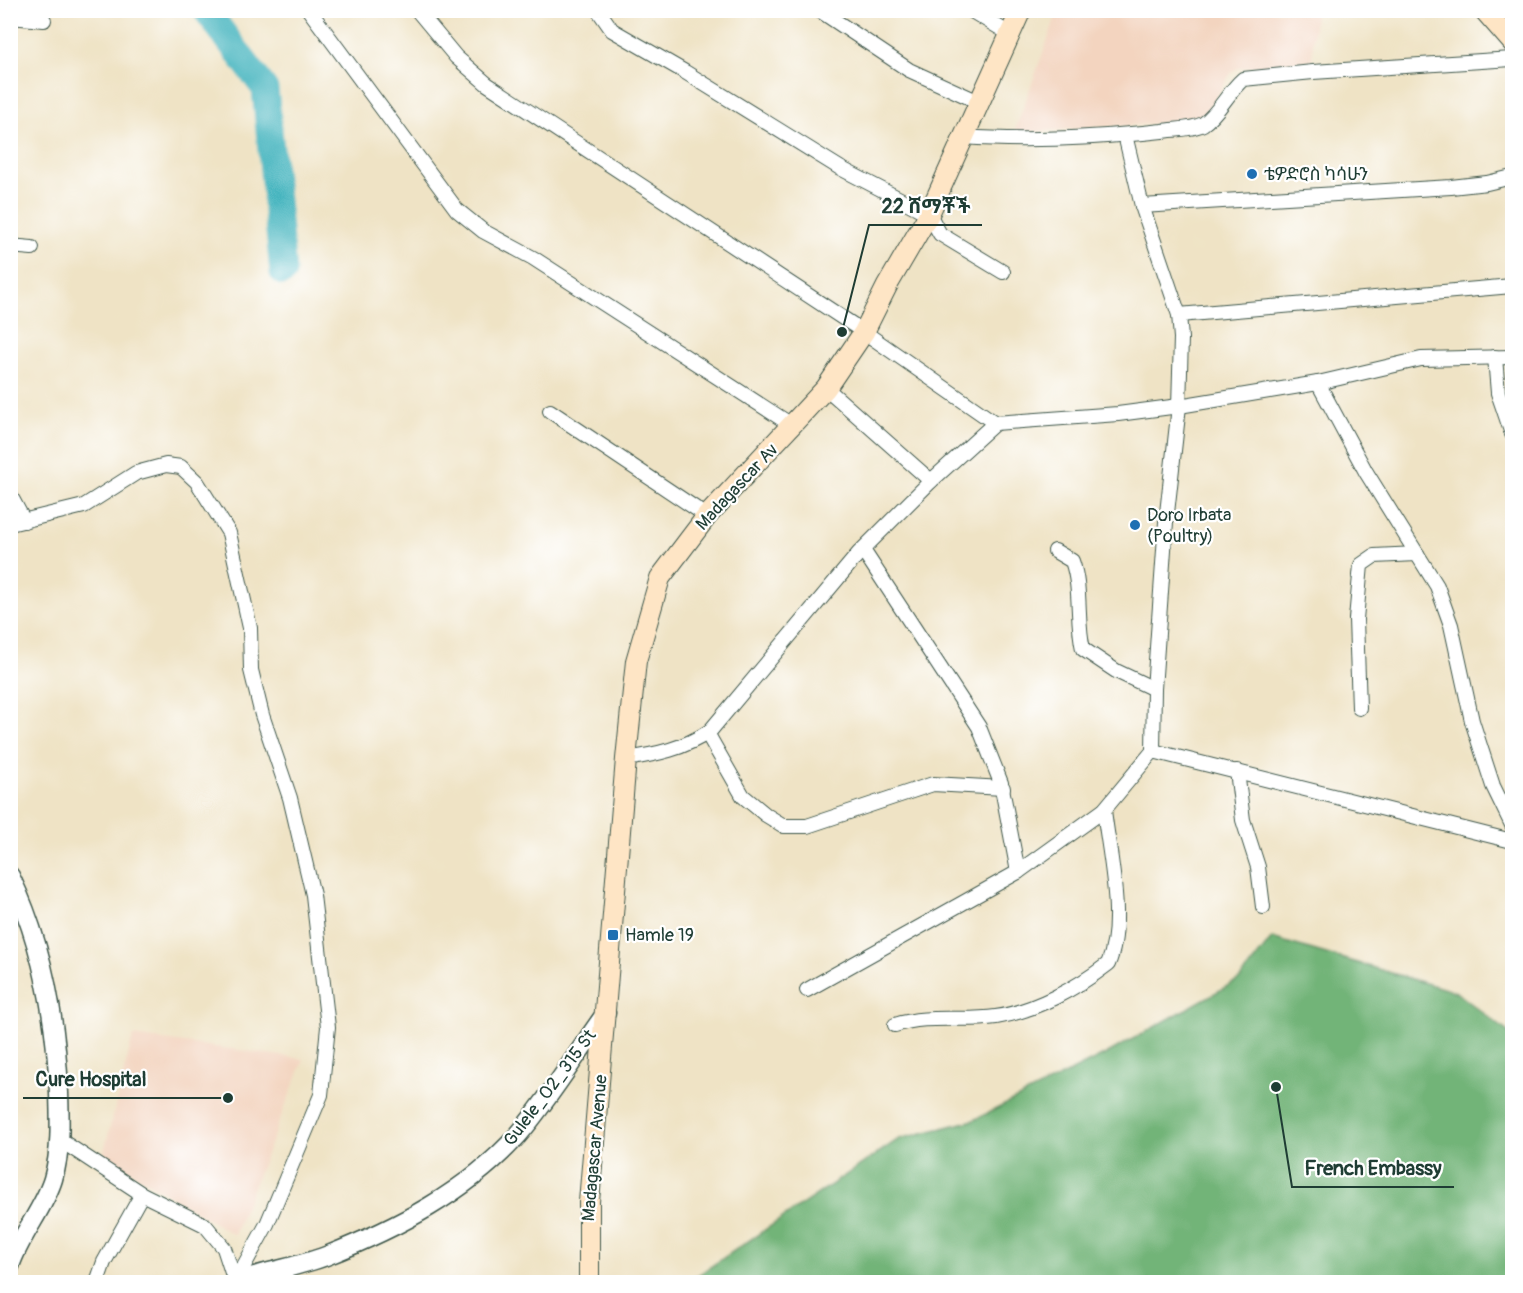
<svg xmlns="http://www.w3.org/2000/svg" width="1523" height="1293" viewBox="0 0 1523 1293" font-family="Pangolin,'Noto Sans Ethiopic',sans-serif">
<style>
.built{fill:#f3d4bf}
.forest{fill:#72b478;stroke:#487856;stroke-width:1.5}
.lines{fill:none;stroke-linecap:round;stroke-linejoin:round}
.river{stroke:#46b5bf;stroke-width:27}
.minor-casing{stroke:#3e564a;stroke-width:16}
.tertiary-casing{stroke:#3e564a;stroke-width:21}
.secondary-casing{stroke:#3e564a;stroke-width:22}
.minor{stroke:#fff;stroke-width:14}
.tertiary{stroke:#fff;stroke-width:18}
.secondary{stroke:#fee5c5;stroke-width:20}
.poi-dot{fill:#1f6fb2;stroke:#fff;stroke-width:2}
.labels{text-anchor:middle;dominant-baseline:central;stroke-width:4.5;stroke-linejoin:round;paint-order:stroke}
.poi-label{font-size:18px;fill:#1f3d34;stroke:#fff;text-anchor:start}
.street-label{font-size:18px;fill:#1f3d34;stroke:#fff}
.leader{fill:none;stroke:#1f3d34;stroke-width:2}
.callout-dot{fill:#1f3d34;stroke:#fff;stroke-width:2}
.callout-label{font-size:20px;text-anchor:middle;font-weight:bold;fill:#1f3d34;stroke:#fff;stroke-width:4.5;stroke-linejoin:round;paint-order:stroke}
</style>
<rect width="100%" height="100%" fill="#fff"/>
<filter id="ink" filterUnits="userSpaceOnUse"><feTurbulence type="fractalNoise" baseFrequency=".0167" numOctaves="2"/><feDisplacementMap in="SourceGraphic" scale="12" xChannelSelector="R" yChannelSelector="G"/><feConvolveMatrix kernelMatrix="1 2 1 2 8 2 1 2 1" color-interpolation-filters="sRGB"/></filter>
<filter id="wash" filterUnits="userSpaceOnUse"><feTurbulence type="fractalNoise" baseFrequency=".008" numOctaves="4" result="noise"/><feDisplacementMap in="SourceGraphic" scale="24" xChannelSelector="R" yChannelSelector="G"/><feGaussianBlur stdDeviation="1.35" result="paint"/><feColorMatrix in="noise" values="0 0 0 0 0 0 0 0 0 0 0 0 0 0 0 0 0 1.4 0 .05"/><feComposite in="paint" operator="in"/></filter>
<g filter="url(#wash)">
<rect width="100%" height="100%" fill="#efe3c5"/>
<!-- built -->
<g class="built">
<path d="M1058,11H1315L1312,61L1238,68L1232,72L1204,116L1181,122L1014,133Z"/>
<path d="M133,1036L304,1059L234,1235L103,1155Z"/>
</g>
<!-- forest -->
<path class="forest" d="M1272,938L1456,992L1512,1035V1282H688L899,1139L974,1120L1106,1054L1240,979Z"/>
<g class="lines">
<!-- river -->
<path class="river" d="M206,10L265,89L283,272"/>
</g>
</g>
<g filter="url(#ink)">
<g class="lines">
<defs>
<g id="minor">
<path d="M309,10L457,210L483,231L533,258L793,426"/>
<path d="M417,10L456,57L487,84L864,332L995,423L1118,414L1179,406L1318,383L1421,359L1512,357"/>
<path d="M598,10L612,30L685,72L840,168L929,214L940,234L1003,272"/>
<path d="M819,10L909,70L979,102"/>
<path d="M970,10L1010,34"/>
<path d="M10,17L44,20"/>
<path d="M1125,135L1142,206L1179,315L1181,338L1179,406L1166,522L1154,689L1153,751"/>
<path d="M964,137C1029,142 1096,138 1162,131C1174,129 1192,130 1203,124C1219,113 1228,92 1243,79L1313,72L1512,59"/>
<path d="M1142,206L1451,187L1487,183L1512,177"/>
<path d="M10,246L32,248"/>
<path d="M1179,315L1512,286"/>
<path d="M1495,357L1498,393L1512,434"/>
<path d="M1318,383L1366,472L1437,586L1451,625L1472,721L1493,786L1512,825"/>
<path d="M826,388L931,481"/>
<path d="M550,411L707,516"/>
<path d="M10,495L24,521"/>
<path d="M10,524L84,506L136,473L166,465L181,467L197,482L229,533L250,628L251,670L262,715L290,798L313,895L328,1027L321,1095L267,1224L235,1282"/>
<path d="M863,550L979,727L1001,783L1018,872"/>
<path d="M1055,551L1072,561C1082,589 1076,620 1083,649L1116,671L1154,689"/>
<path d="M1359,708L1356,619L1361,565L1374,556L1417,554"/>
<path d="M707,733L743,796L766,815L784,826H807L933,784L1003,788"/>
<path d="M626,759C658,754 683,749 710,731L859,553L931,481L995,423"/>
<path d="M1237,771L1243,820L1258,867L1263,907"/>
<path d="M807,990L1018,872L1104,810L1153,751L1512,841"/>
<path d="M895,1025C928,1014 962,1022 996,1017C1035,1011 1077,988 1108,964C1126,923 1109,854 1104,810"/>
<path d="M60,1140L142,1194L205,1225L224,1248L235,1282"/>
<path d="M97,1282L104,1262L142,1194"/>
</g>
<g id="tertiary">
<path d="M10,876C43,944 56,1018 59,1093C60,1123 61,1151 53,1179C44,1209 20,1235 10,1266"/>
<path d="M234,1282C264,1272 297,1267 326,1256C397,1228 467,1192 518,1135C550,1098 577,1053 606,1013"/>
</g>
<g id="secondary">
<path d="M1484,10L1512,42"/>
<path d="M589,1282V1202L626,759L636,661L660,578L707,516L826,388L864,332L887,286L929,214L1021,10"/>
</g>
</defs>
<!-- minor casing -->
<use href="#minor" class="minor-casing"/>
<!-- tertiary casing -->
<use href="#tertiary" class="tertiary-casing"/>
<!-- secondary casing -->
<use href="#secondary" class="secondary-casing"/>
<!-- minor -->
<use href="#minor" class="minor"/>
<!-- tertiary -->
<use href="#tertiary" class="tertiary"/>
<!-- secondary -->
<use href="#secondary" class="secondary"/>
</g>
</g>
<!-- markers -->
<g class="poi-dot">
<circle cx="1252" cy="174" r="6"/>
<circle cx="1135" cy="525" r="6"/>
<rect x="607" y="929" width="12" height="12" rx="3"/>
</g>
<g class="labels">
<!-- poi labels -->
<g class="poi-label">
<text x="1264" y="174">ቴዎድሮስ ካሳሁን</text>
<text x="1147" y="515">Doro Irbata<tspan x="1147" dy="21">(Poultry)</tspan></text>
<text x="625" y="935">Hamle 19</text>
</g>
<!-- street labels -->
<g class="street-label">
<text transform="translate(737 487) rotate(-47)">Madagascar Av</text>
<text transform="translate(550 1088) rotate(-53)">Gulele_02_315 St</text>
<text transform="translate(595 1148) rotate(-85)">Madagascar Avenue</text>
</g>
</g>
<!-- callouts -->
<path class="leader" d="M842 332L869 225H982M228 1098L158 1098H23M1276 1087L1292 1187H1454"/>
<g class="callout-dot">
<circle cx="842" cy="332" r="6"/>
<circle cx="228" cy="1098" r="6"/>
<circle cx="1276" cy="1087" r="6"/>
</g>
<g class="callout-label">
<text x="926" y="213">22 ሸማቾች</text>
<text x="91" y="1086">Cure Hospital</text>
<text x="1373" y="1175">French Embassy</text>
</g>
<!-- margin -->
<rect width="1523" height="1293" fill="none" stroke="#fff" stroke-width="36"/>
</svg>
